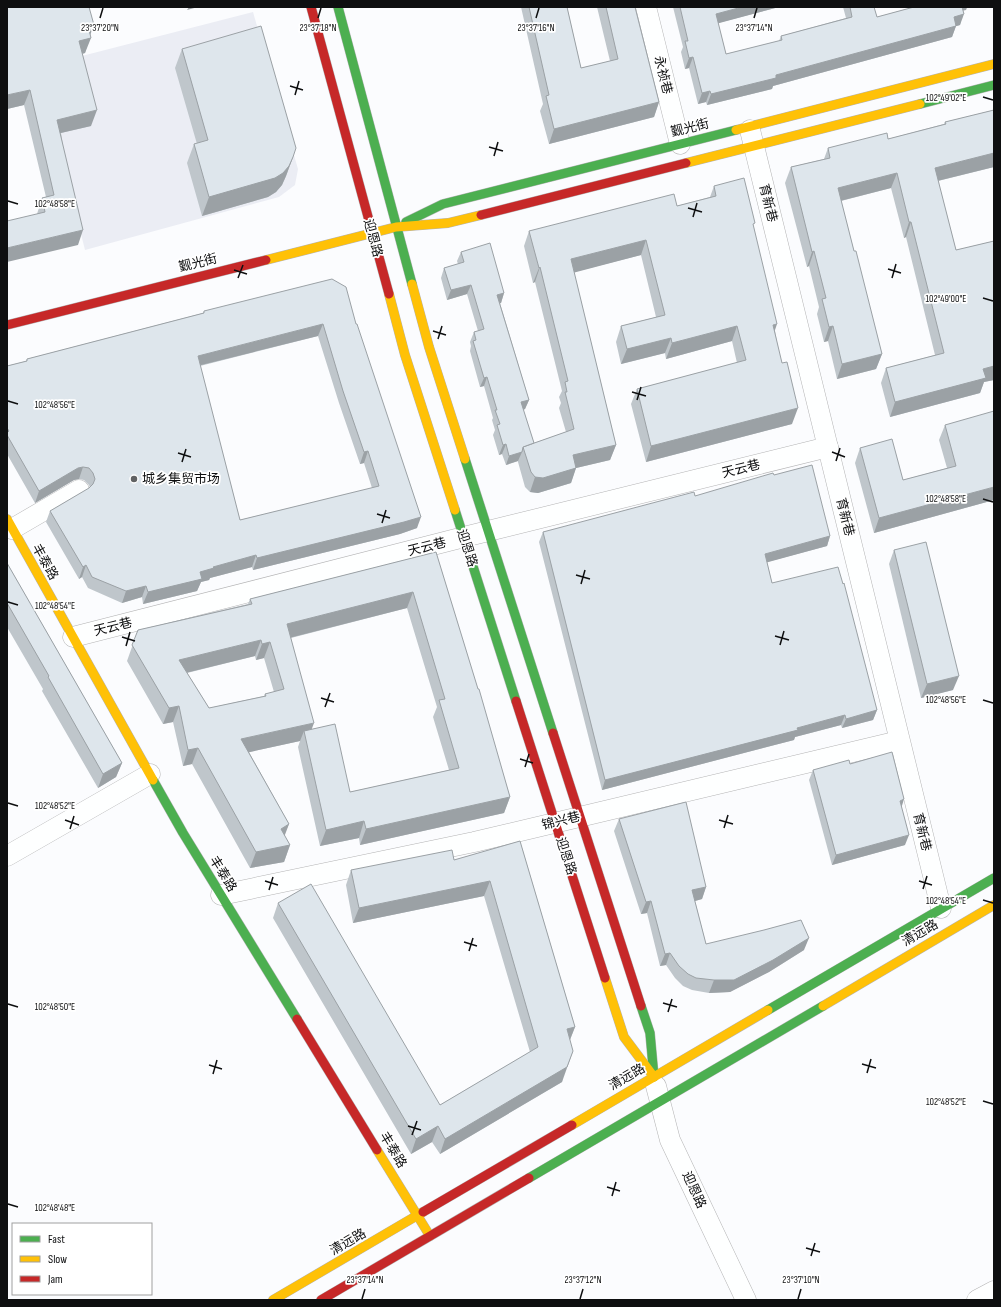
<svg xmlns="http://www.w3.org/2000/svg" width="1001" height="1307" viewBox="0 0 1001 1307" font-family="'Sofia Sans Condensed','Noto Sans SC',sans-serif">
<style>
.built{fill:#ebedf4}
.lines{fill:none;stroke-linecap:round;stroke-linejoin:round}
.street-casing{stroke:#b4b4b5;stroke-width:21}
.fast-casing{stroke:#b4b4b5;stroke-width:10}
.slow-casing{stroke:#b4b4b5;stroke-width:10}
.jam-casing{stroke:#b4b4b5;stroke-width:10}
.street{stroke:#feffff;stroke-width:20}
.fast{stroke:#4caf50;stroke-width:9}
.slow{stroke:#ffc107;stroke-width:9}
.jam{stroke:#c62828;stroke-width:9}
.wall{fill:#bfc6cb;fill-rule:evenodd}
.shaded-wall{fill:#9ba1a5}
.building{fill:#dee6ec;stroke:#9ba1a5;fill-rule:evenodd}
.ticks{fill:none;stroke:#0e0f10;stroke-width:1.5}
.poi-dot{fill:#616263;stroke:#fff;stroke-width:1.5}
.labels{text-anchor:middle;dominant-baseline:central;stroke-width:3.5;stroke-linejoin:round;paint-order:stroke}
.street-label{font-size:13px;fill:#0e0f10;stroke:#fff}
.poi-label{font-size:13px;fill:#0e0f10;stroke:#fff;text-anchor:start}
.ticks-label{font-size:10px;text-anchor:middle;fill:#0e0f10;stroke:#fff;stroke-width:3.5;stroke-linejoin:round;paint-order:stroke}
</style>
<rect width="100%" height="100%" fill="#fbfcfe"/>
<!-- built -->
<path class="built" d="M253,12L298,169L295,185L279,197L85,250L39,67Z"/>
<g class="lines">
<defs>
<g id="street">
<path d="M646,7L680,144"/>
<path d="M750,130L941,908"/>
<path d="M12,529L79,490"/>
<path d="M73,637L464,537L828,447"/>
<path d="M7,856L150,774"/>
<path d="M221,895L474,842L899,741"/>
<path d="M656,1086L670,1140L746,1300"/>
<path d="M977,1300L994,1291"/>
</g>
<g id="fast">
<path d="M338,7L412,284"/>
<path d="M920,104L994,85"/>
<path d="M406,222L443,204L736,130"/>
<path d="M465,459L553,733"/>
<path d="M455,510L516,701"/>
<path d="M153,780L183,833L297,1019"/>
<path d="M641,1006L650,1033L654,1077"/>
<path d="M768,1010L994,878"/>
<path d="M529,1178L823,1006"/>
</g>
<g id="slow">
<path d="M736,130L994,64"/>
<path d="M686,163L920,104"/>
<path d="M266,260L396,227L448,223L481,215"/>
<path d="M412,284L429,347L465,459"/>
<path d="M389,294L405,355L455,510"/>
<path d="M7,519L153,780"/>
<path d="M605,978L624,1037L654,1077"/>
<path d="M823,1006L994,905"/>
<path d="M572,1125L768,1010"/>
<path d="M377,1150L430,1236"/>
<path d="M273,1300L423,1212"/>
</g>
<g id="jam">
<path d="M311,7L389,294"/>
<path d="M481,215L686,163"/>
<path d="M7,325L266,260"/>
<path d="M516,701L605,978"/>
<path d="M553,733L641,1006"/>
<path d="M297,1019L377,1150"/>
<path d="M423,1212L572,1125"/>
<path d="M321,1300L529,1178"/>
</g>
</defs>
<!-- street casing -->
<use href="#street" class="street-casing"/>
<!-- fast casing -->
<use href="#fast" class="fast-casing"/>
<!-- slow casing -->
<use href="#slow" class="slow-casing"/>
<!-- jam casing -->
<use href="#jam" class="jam-casing"/>
<!-- street -->
<use href="#street" class="street"/>
<!-- fast -->
<use href="#fast" class="fast"/>
<!-- slow -->
<use href="#slow" class="slow"/>
<!-- jam -->
<use href="#jam" class="jam"/>
</g>
<!-- wall -->
<g class="wall">
<path d="M521,7H567L581,68L610,61L597,7H635L659,102L654,117L549,144L540,111L543,104Z"/>
<path d="M673,7H779L718,23L726,54L779,41L781,36L846,18L843,7H874L877,17L914,7H967L966,10H963L960,25L956,26L952,37L773,86L772,89L707,105L706,102L698,104L689,68L685,69L681,52L683,47Z"/>
<path d="M90,35L85,53L82,54L91,126L61,133L78,245L37,214L42,198L46,197L24,105L7,109Z"/>
<path d="M182,49L293,157L286,176L282,185L276,192L268,197L202,216L187,163L194,144H197L175,68Z"/>
<path d="M994,110V167L938,181L956,250L994,241V380L984,382L980,393L890,417L881,383L886,368L935,355L906,237L904,238L891,188L841,201L854,251L882,354L876,369L837,379L828,341L824,342L817,314L819,307L809,266L807,267L785,183L791,167L824,159L828,148L888,139L944,124L945,122Z"/>
<path d="M714,186L754,228L775,331L792,424L646,462L631,404L637,389L737,363L732,341L666,359L665,353L621,364L616,342L621,326L656,317L641,255L574,272L616,445L610,460L576,468L571,483L538,493L530,492L525,487L518,462V461L506,465L502,454L499,455L493,435L495,430L492,420L493,418L484,386L480,387L470,351L471,346L470,342L474,332L478,331L467,294L447,300L441,278L444,268L458,264L457,261L461,252L504,293L501,303H500L529,400L525,409L523,410L534,443L566,432L559,408L561,403L559,397L562,391L535,282L533,283L524,246L529,231L677,206L710,197Z"/>
<path d="M204,311L356,324L417,528L400,534L253,570L252,567L210,578L209,580L201,582L197,591L143,604L142,597L122,603L88,588L82,577L79,579L46,522L50,511L90,488L89,485L84,480L79,479L74,480L35,503L7,454V366L26,361L27,359L203,313ZM318,336L339,403L360,464L364,463L372,488L240,520L200,366Z"/>
<path d="M945,425L994,500L874,533L855,463L860,448L903,480L947,468L939,440Z"/>
<path d="M774,475L830,536L827,546L767,562L772,583L877,710L873,720L842,728L841,725L795,737L794,740L602,790L539,542L543,532L695,496Z"/>
<path d="M894,550L953,690L921,698L889,564Z"/>
<path d="M436,552L510,797L504,813L360,845L359,838L320,846L298,747L300,741L249,752L289,824L284,835L290,845L284,862L250,868L192,764L183,766L173,722L163,724L127,661L138,630L248,604L250,599ZM407,608L437,707L433,717L449,770L350,792L312,729L291,638ZM255,656L256,660L264,658L274,692L265,694L264,696L209,708L187,673Z"/>
<path d="M7,563L122,763L116,777L98,788L42,691L43,689L7,627Z"/>
<path d="M850,764L901,807L905,845L832,865L809,780L813,770Z"/>
<path d="M619,819L706,887L702,899L695,901L706,944L804,950L769,972L730,992L709,993L692,990L683,986L675,978L666,965L660,966L647,913L641,914L614,831Z"/>
<path d="M520,841L575,1027L570,1040L562,1082L440,1154L432,1142L411,1154L273,918L278,903L440,1105L530,1052L484,896L353,923L346,885L351,870L454,860Z"/>
</g>
<!-- shaded-wall -->
<g class="shaded-wall">
<path d="M189,7H198L187,10Z"/>
<path d="M742,7H779L712,25L716,14Z"/>
<path d="M958,7H967L966,10L957,12Z"/>
<path d="M964,14L960,25L950,28L954,17Z"/>
<path d="M94,25L89,38H91L85,53L74,56L79,41L88,26Z"/>
<path d="M956,26L952,37L773,86L772,89L707,105L711,94L776,75Z"/>
<path d="M693,57L689,68L685,69L689,58Z"/>
<path d="M30,90L24,105L7,109V95Z"/>
<path d="M710,91L706,102L698,104L702,93Z"/>
<path d="M659,102L654,117L549,144L554,129Z"/>
<path d="M97,110L91,126L52,135L57,120Z"/>
<path d="M994,153V167L929,183L935,168Z"/>
<path d="M293,157L286,176L282,185L276,192L268,197L202,216L209,197Z"/>
<path d="M897,173L891,188L832,203L838,188Z"/>
<path d="M909,222H911L906,237L904,238Z"/>
<path d="M83,230L78,245L7,262V248Z"/>
<path d="M646,240L641,255L565,275L571,259Z"/>
<path d="M814,251L809,266L807,267L812,252Z"/>
<path d="M540,267L535,282L533,283L539,268Z"/>
<path d="M471,285L467,294L447,300L451,290Z"/>
<path d="M504,293L501,303L494,305L497,295Z"/>
<path d="M323,324L318,336L193,367L198,356Z"/>
<path d="M777,324L772,339L773,325Z"/>
<path d="M737,326L732,341L666,359L672,343Z"/>
<path d="M833,326L828,341L824,342L829,327Z"/>
<path d="M671,338L665,353L621,364L627,349Z"/>
<path d="M882,354L876,369L837,379L842,364Z"/>
<path d="M994,366V380L984,382L980,393L890,417L895,402L983,369Z"/>
<path d="M487,377L484,386L480,387L484,378Z"/>
<path d="M529,400L525,409L518,412L521,402Z"/>
<path d="M798,408L792,424L646,462L651,446Z"/>
<path d="M506,444L502,454L499,455L503,445Z"/>
<path d="M616,445L610,460L576,468L571,483L538,493L530,492L535,477L573,455Z"/>
<path d="M368,451L364,463L360,464L364,452Z"/>
<path d="M522,452L518,461L506,465L509,456Z"/>
<path d="M83,467L79,479L74,480L35,503L39,491L78,468Z"/>
<path d="M994,487V500L874,533L879,518Z"/>
<path d="M421,517L417,528L400,534L253,570L257,558Z"/>
<path d="M830,536L827,546L761,564L765,554Z"/>
<path d="M256,555L252,567L210,578L209,580L201,582L197,591L143,604L148,592L213,567Z"/>
<path d="M86,565L82,577L79,579L83,567Z"/>
<path d="M146,586L142,597L122,603L126,591Z"/>
<path d="M413,592L407,608L281,640L287,624Z"/>
<path d="M261,640L255,656L173,676L179,660Z"/>
<path d="M270,642L264,658L256,660L262,644Z"/>
<path d="M959,676L953,690L921,698L927,684Z"/>
<path d="M179,706L173,722L163,724L169,708Z"/>
<path d="M877,710L873,720L842,728L846,719Z"/>
<path d="M845,715L841,725L795,737L794,740L602,790L605,780Z"/>
<path d="M314,723L308,739L304,731L300,741L236,755L241,739Z"/>
<path d="M198,748L192,764L183,766L188,750Z"/>
<path d="M122,763L116,777L98,788L103,774Z"/>
<path d="M510,797L504,813L360,845L366,829Z"/>
<path d="M904,799L901,809L900,801Z"/>
<path d="M364,821L359,838L320,846L326,830Z"/>
<path d="M289,824L283,840L281,829Z"/>
<path d="M909,835L905,845L832,865L836,855Z"/>
<path d="M290,845L284,862L250,868L256,852Z"/>
<path d="M490,881L484,896L353,923L359,908Z"/>
<path d="M706,887L702,899L688,903L692,890Z"/>
<path d="M651,901L647,913L641,914L646,902Z"/>
<path d="M809,938L804,950L769,972L730,992L709,993L714,980Z"/>
<path d="M670,953L666,965L660,966L665,954Z"/>
<path d="M575,1027L569,1042L567,1029Z"/>
<path d="M573,1051L562,1082L440,1154L445,1139Z"/>
<path d="M438,1126L432,1142L411,1154L416,1139Z"/>
</g>
<!-- building -->
<g class="building">
<path d="M7,7H89L94,25L88,26L91,38L79,41L97,110L57,120L83,230L7,248V221L45,212L42,198L54,195L30,90L7,95Z"/>
<path d="M529,7H567L581,68L618,59L606,7H635L659,102L554,129L546,96L549,95Z"/>
<path d="M680,7H742L716,14L726,54L782,40L781,36L852,17L850,7H874L877,17L914,7H962L964,14L954,17L956,26L776,75V78L711,94L710,91L702,93L693,57L689,58L685,41H688Z"/>
<path d="M261,26L296,148L293,157L289,166L283,173L275,178L209,197L194,144L208,140L182,49Z"/>
<path d="M994,110V153L935,168L956,250L994,241V366L983,369L986,378L895,402L886,368L944,353L911,222H909L897,173L838,188L854,251H856L882,354L842,364L833,326L829,327L822,299L826,298L814,251L812,252L791,167L830,158L828,148L887,133L888,139L946,124L945,122Z"/>
<path d="M744,178L755,223L753,224L777,324L773,325L782,363L787,362L798,408L651,446L637,389L746,360L737,326L672,343L671,338L627,349L621,326L665,315L646,240L571,259L616,445L573,455L576,468L543,478L535,477L531,472L523,447L574,429L565,392H567L565,382L568,381L540,267L539,268L529,231L674,194L677,206L716,196L714,186Z"/>
<path d="M490,243L504,293L497,295L529,400L521,402L534,443L523,447L522,452L509,456L506,444L503,445L497,425L500,424L495,410H497L487,377L484,378L473,341L476,340L474,332L484,329L471,285L451,290L444,268L464,262L461,252Z"/>
<path d="M332,279L346,287L356,324H357L421,517L404,522L257,558L256,555L213,567L214,568L200,572L202,579L148,592L146,586L126,591L92,577L86,565L83,567L50,511L89,488L93,484L95,479L93,473L89,468L83,467L78,468L39,491L7,435V433L9,431L7,428V366L27,361V359L204,313V311ZM323,324L343,391L364,452L368,451L379,486L240,520L198,356Z"/>
<path d="M994,411V487L879,518L860,448L892,439L903,480L956,466L945,425Z"/>
<path d="M812,465L830,536L765,554L772,583L838,567L843,584L844,583L877,710L846,719L845,715L797,728L798,730L605,780L543,532L694,492L695,496L773,473L774,475Z"/>
<path d="M926,542L959,676L927,684L894,550Z"/>
<path d="M436,552L478,689H479L510,797L366,829L364,821L326,830L304,731L335,724L350,792L459,768L439,700L445,699L413,592L287,624L314,723L241,739L289,824L281,829L290,845L256,852L198,748L188,750L179,706L169,708L132,645L138,630L252,604L250,599ZM261,640L262,644L270,642L284,689L265,694L266,696L209,708L179,660Z"/>
<path d="M7,563L122,763L103,774L48,677L49,676L7,603Z"/>
<path d="M892,752L904,799L900,801L909,835L836,855L813,770L849,760L850,764Z"/>
<path d="M686,802L706,887L692,890L706,944L764,930L801,920L809,938L773,960L734,980H714L696,978L688,974L679,966L670,953L665,954L651,901L646,902L619,819Z"/>
<path d="M520,841L575,1027L567,1029L573,1051L567,1067L445,1139L438,1126L416,1139L278,903L311,884L440,1105L538,1047L490,881L359,908L351,870L452,850L454,860Z"/>
</g>
<!-- ticks -->
<path class="ticks" d="M100,18L103,8M318,18L321,8M536,18L539,8M754,18L757,8M290,86L303,90M295,95L299,81M983,97L993,100M489,147L503,151M494,156L498,142M8,201L18,204M688,208L702,212M693,217L697,203M888,269L901,273M234,270L247,274M238,278L243,265M892,278L896,264M983,298L993,301M433,331L446,335M438,339L442,326M632,392L646,396M637,400L641,387M8,401L18,404M832,452L845,457M178,453L191,457M836,461L840,448M182,462L186,449M983,499L993,502M377,514L390,518M382,523L386,510M576,575L590,579M581,584L585,570M8,602L18,605M775,636L789,640M122,637L135,641M780,645L784,631M126,646L130,632M321,698L334,702M983,700L993,703M325,707L330,693M520,759L533,763M525,767L529,754M8,803L18,806M65,820L79,825M719,820L733,824M724,828L728,815M70,829L74,816M265,881L278,885M919,881L932,885M923,889L927,876M269,890L273,877M983,900L993,903M464,942L477,946M469,951L473,938M663,1003L677,1007M8,1004L18,1007M668,1012L672,999M862,1064L876,1068M209,1065L222,1069M867,1073L871,1059M213,1074L217,1060M983,1101L993,1104M408,1126L421,1130M412,1135L417,1121M607,1187L620,1191M612,1196L616,1182M8,1204L18,1207M806,1248L820,1252M811,1256L815,1243M362,1299L365,1289M580,1299L583,1289M798,1299L801,1289"/>
<!-- markers -->
<circle class="poi-dot" cx="134" cy="479" r="4"/>
<g class="labels">
<!-- street labels -->
<g class="street-label">
<text transform="translate(663 75) rotate(76)">永祯巷</text>
<text transform="translate(690 128) rotate(-14)">觐光街</text>
<text transform="translate(768 203) rotate(76)">育新巷</text>
<text transform="translate(373 238) rotate(75)">迎恩路</text>
<text transform="translate(198 263) rotate(-14)">觐光街</text>
<text transform="translate(741 469) rotate(-14)">天云巷</text>
<text transform="translate(845 517) rotate(76)">育新巷</text>
<text transform="translate(427 547) rotate(-14)">天云巷</text>
<text transform="translate(467 548) rotate(72)">迎恩路</text>
<text transform="translate(45 562) rotate(61)">丰泰路</text>
<text transform="translate(113 627) rotate(-14)">天云巷</text>
<text transform="translate(561 821) rotate(-14)">锦兴巷</text>
<text transform="translate(922 832) rotate(76)">育新巷</text>
<text transform="translate(566 856) rotate(72)">迎恩路</text>
<text transform="translate(223 874) rotate(58)">丰泰路</text>
<text transform="translate(920 933) rotate(-30)">清远路</text>
<text transform="translate(627 1077) rotate(-30)">清远路</text>
<text transform="translate(393 1150) rotate(59)">丰泰路</text>
<text transform="translate(694 1190) rotate(65)">迎恩路</text>
<text transform="translate(348 1242) rotate(-30)">清远路</text>
</g>
<!-- poi labels -->
<g class="poi-label">
<text x="142" y="479">城乡集贸市场</text>
</g>
</g>
<g class="ticks-label">
<text x="100" y="31">23°37'20"N</text>
<text x="318" y="31">23°37'18"N</text>
<text x="536" y="31">23°37'16"N</text>
<text x="754" y="31">23°37'14"N</text>
<text x="946" y="101">102°49'02"E</text>
<text x="55" y="207">102°48'58"E</text>
<text x="946" y="302">102°49'00"E</text>
<text x="55" y="408">102°48'56"E</text>
<text x="946" y="502">102°48'58"E</text>
<text x="55" y="609">102°48'54"E</text>
<text x="946" y="703">102°48'56"E</text>
<text x="55" y="809">102°48'52"E</text>
<text x="946" y="904">102°48'54"E</text>
<text x="55" y="1010">102°48'50"E</text>
<text x="946" y="1105">102°48'52"E</text>
<text x="55" y="1211">102°48'48"E</text>
<text x="365" y="1283">23°37'14"N</text>
<text x="583" y="1283">23°37'12"N</text>
<text x="801" y="1283">23°37'10"N</text>
</g>
<!-- border -->
<rect width="1001" height="1307" fill="none" stroke="#0e0f10" stroke-width="16"/>
<!-- legend -->
<rect x="12" y="1223" width="140" height="72" fill="#ffffff" stroke="#9f9f9f"/>
<rect x="20" y="1236" width="20" height="6" fill="#4caf50" stroke="#9f9f9f"/>
<text x="48" y="1243" font-size="12" fill="#0e0f10">Fast</text>
<rect x="20" y="1256" width="20" height="6" fill="#ffc107" stroke="#9f9f9f"/>
<text x="48" y="1263" font-size="12" fill="#0e0f10">Slow</text>
<rect x="20" y="1276" width="20" height="6" fill="#c62828" stroke="#9f9f9f"/>
<text x="48" y="1283" font-size="12" fill="#0e0f10">Jam</text>
</svg>
